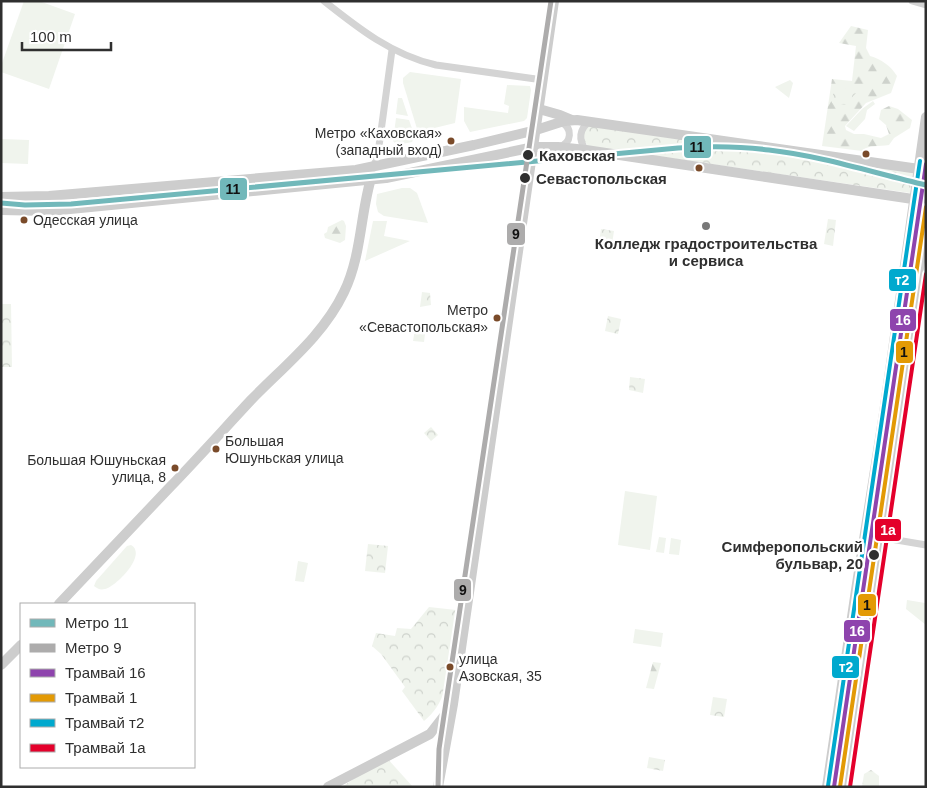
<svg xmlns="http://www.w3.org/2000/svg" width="927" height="788" viewBox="0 0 927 788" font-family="Helvetica,sans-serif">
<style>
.green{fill:#f0f4ed}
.forest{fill:url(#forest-firs)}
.park{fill:url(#park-crowns)}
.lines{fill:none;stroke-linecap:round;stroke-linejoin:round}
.street{stroke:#d4d4d4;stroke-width:7}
.secondary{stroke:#cdcdcd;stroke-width:10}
.tram-1-casing{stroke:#fff;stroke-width:8}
.tram-2-casing{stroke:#fff;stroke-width:8}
.tram-3-casing{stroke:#fff;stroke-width:8}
.tram-4-casing{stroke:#fff;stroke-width:8}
.tram-1{stroke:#8e44ad;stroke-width:4}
.tram-2{stroke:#e39a05;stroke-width:4}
.tram-3{stroke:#00a9ce;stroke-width:4}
.tram-4{stroke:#e4002b;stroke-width:4}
.metro-1-casing{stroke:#fff;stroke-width:9}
.metro-2-casing{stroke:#fff;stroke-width:9}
.metro-1{stroke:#71b8ba;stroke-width:5}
.metro-2{stroke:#adacac;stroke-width:5}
.bus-dot{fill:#7a4b2a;stroke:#fff;stroke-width:2}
.stop-dot{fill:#2f2f2f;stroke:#fff;stroke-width:2}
.poi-dot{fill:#787878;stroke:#fff;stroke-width:2}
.labels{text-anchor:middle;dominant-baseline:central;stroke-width:5;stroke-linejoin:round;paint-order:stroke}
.bus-label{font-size:14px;fill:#2f2f2f;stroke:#fff;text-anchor:end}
.stop-label{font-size:15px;font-weight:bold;fill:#2f2f2f;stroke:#fff;text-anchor:start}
.poi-label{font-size:15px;font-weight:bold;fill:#2f2f2f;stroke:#fff}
.line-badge{stroke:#fff;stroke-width:2}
.badge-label{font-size:14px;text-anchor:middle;font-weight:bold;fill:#fff}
.pale-badge-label{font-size:14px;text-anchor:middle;font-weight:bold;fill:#111}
</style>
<defs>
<pattern id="forest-firs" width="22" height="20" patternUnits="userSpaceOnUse" patternTransform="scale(1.25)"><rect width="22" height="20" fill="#f0f4ed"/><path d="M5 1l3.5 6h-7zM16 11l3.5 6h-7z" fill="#ced2cc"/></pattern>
<pattern id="park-crowns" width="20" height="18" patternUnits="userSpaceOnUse" patternTransform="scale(1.25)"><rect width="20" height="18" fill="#f0f4ed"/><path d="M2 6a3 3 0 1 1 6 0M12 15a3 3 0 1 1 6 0" fill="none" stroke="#ced2cc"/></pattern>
</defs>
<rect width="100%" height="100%" fill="#fff"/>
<!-- green -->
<g class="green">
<path d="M24,1H39L75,14L49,89L1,72V66Z"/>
<path d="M410,72L461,79L455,123L418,132L403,83V78Z"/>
<path d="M790,80L793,83L789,98L775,87Z"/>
<path d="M507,85L530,86L531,90L527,118L524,121L470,132L464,121V107L508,113L509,106L504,104Z"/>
<path d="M398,98H402L408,116L396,114Z"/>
<path d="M873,101L875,104L867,110L865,119L854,131L846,126L862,109Z"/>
<path d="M396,118L409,120L415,137L412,142L397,145L393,141Z"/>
<path d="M1,139L29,140L28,164L1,163Z"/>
<path d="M402,188H410L417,193L428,223L384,216L378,212L376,204L377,194Z"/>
<path d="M373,221H387L384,236L410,241L365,261Z"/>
<path d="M625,491L657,496L650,550L618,545Z"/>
<path d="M659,537L666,538L664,553L656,552Z"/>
<path d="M671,538L681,540L679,555L669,554Z"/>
<path d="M131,545C148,555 115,587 105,589C100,590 98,589 94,586L96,581L127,546Z"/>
<path d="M298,561L308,563L304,582L295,581Z"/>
<path d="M907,600L925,603L926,625L906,609Z"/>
<path d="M635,629L663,633L661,647L633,643Z"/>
</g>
<!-- forest -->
<g class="forest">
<path d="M851,26L868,30L866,48L870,56C881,59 891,66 897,76L891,93L866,103L845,126L846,130L854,134H864L881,138L889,134L886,125L879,119L881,110L889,106L898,109L912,120L910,128L894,138L889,145C879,147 869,144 862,151L822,146L832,79L852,81L856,46L839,43Z"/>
<path d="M342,220L344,221L346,226L345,240L340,243L325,238L324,234L327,232L328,227Z"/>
<path d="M653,662L661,663L654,689L646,688Z"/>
<path d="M871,770L879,776V787H862L864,774Z"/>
</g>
<!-- park -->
<g class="park">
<path d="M842,87L856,93L845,105L832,103L834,88Z"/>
<path d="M591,123L913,171L910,193L588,146L583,139L584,129Z"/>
<path d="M828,219L836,220L833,246L824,244Z"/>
<path d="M601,229L614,231L612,244L599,242Z"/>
<path d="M422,292L430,293L431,305L420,307Z"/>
<path d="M1,304H11L12,367H1Z"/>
<path d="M608,316L621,319L618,334L605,331Z"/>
<path d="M416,324L426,326L424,342L413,341Z"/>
<path d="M630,377L645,379L643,393L629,390Z"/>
<path d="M431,427L438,435L431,441L424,433Z"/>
<path d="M368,544L388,546L385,573L365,571Z"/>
<path d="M429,607L456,610L445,689C441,702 434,713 424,721L402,691L405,687L381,654L372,646L376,633L395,636L397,628L411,629Z"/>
<path d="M713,697L727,699L724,717L710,715Z"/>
<path d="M386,757L413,787H342Z"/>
<path d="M649,757L665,760L663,771L647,768Z"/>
</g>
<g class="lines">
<!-- street -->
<g class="street">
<path d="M324,1C358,28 392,55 436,65L543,80"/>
<path d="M912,1L926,5"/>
<path d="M559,147C572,143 573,128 561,122"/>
<path d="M586,150C578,140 579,129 590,121"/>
<path d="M374,167L379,146L392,50"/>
<path d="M879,537L926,545"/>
</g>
<!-- secondary -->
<g class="secondary">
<path d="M539,109L560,115L572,120"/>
<path d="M1,197L49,196L356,170L474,145L536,130L564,121L577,120L926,170"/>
<path d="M1,210L50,211L386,178L534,147H558L586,150L926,201"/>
<path d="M59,604C96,565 134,525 171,486C198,458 224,429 251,400C284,366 323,336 344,292C362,255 360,213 372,175"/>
<path d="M1,665L21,645"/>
<path d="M328,787L430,734L451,707"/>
<path d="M438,787L453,704L554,1"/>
<path d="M827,787L856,590L884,413L926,117"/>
<path d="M842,787L926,221"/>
</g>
<defs>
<path id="tram-1" d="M834,787L926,164"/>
<path id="tram-2" d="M840,787L926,207"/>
<path id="tram-3" d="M828,786L920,161"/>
<path id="tram-4" d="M850,787L926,274"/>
</defs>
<!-- tram-1 casing -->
<use href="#tram-1" class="tram-1-casing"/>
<!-- tram-2 casing -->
<use href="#tram-2" class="tram-2-casing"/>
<!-- tram-3 casing -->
<use href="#tram-3" class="tram-3-casing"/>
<!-- tram-4 casing -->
<use href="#tram-4" class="tram-4-casing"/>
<!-- tram-1 -->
<use href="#tram-1" class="tram-1"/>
<!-- tram-2 -->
<use href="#tram-2" class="tram-2"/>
<!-- tram-3 -->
<use href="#tram-3" class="tram-3"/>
<!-- tram-4 -->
<use href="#tram-4" class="tram-4"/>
<defs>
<path id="metro-1" d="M1,203L25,205L71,204L678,148C709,146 739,146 769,150C822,156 874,173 926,185"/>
<path id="metro-2" d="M438,787L439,749L551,1"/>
</defs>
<!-- metro-1 casing -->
<use href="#metro-1" class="metro-1-casing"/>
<!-- metro-2 casing -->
<use href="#metro-2" class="metro-2-casing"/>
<!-- metro-1 -->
<use href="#metro-1" class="metro-1"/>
<!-- metro-2 -->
<use href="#metro-2" class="metro-2"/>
</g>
<!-- markers -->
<g class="bus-dot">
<circle cx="451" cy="141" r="4.5"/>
<circle cx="866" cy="154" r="4.5"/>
<circle cx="699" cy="168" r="4.5"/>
<circle cx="24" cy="220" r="4.5"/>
<circle cx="497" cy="318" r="4.5"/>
<circle cx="216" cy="449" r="4.5"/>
<circle cx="175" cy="468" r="4.5"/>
<circle cx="450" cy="667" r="4.5"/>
</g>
<g class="stop-dot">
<circle cx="528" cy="155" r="6"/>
<circle cx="525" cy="178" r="6"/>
<circle cx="874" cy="555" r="6"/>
</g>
<circle class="poi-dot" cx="706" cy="226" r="5"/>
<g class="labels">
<!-- bus labels -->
<g class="bus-label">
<text x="442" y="133">Метро «Каховская»<tspan x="442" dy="17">(западный вход)</tspan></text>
<text x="33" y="220" text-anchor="start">Одесская улица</text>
<text x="488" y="310">Метро<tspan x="488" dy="17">«Севастопольская»</tspan></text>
<text x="225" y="441" text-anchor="start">Большая<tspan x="225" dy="17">Юшуньская улица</tspan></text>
<text x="166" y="460">Большая Юшуньская<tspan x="166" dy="17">улица, 8</tspan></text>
<text x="459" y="659" text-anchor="start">улица<tspan x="459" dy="17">Азовская, 35</tspan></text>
</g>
<!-- stop labels -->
<g class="stop-label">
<text x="539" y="155">Каховская</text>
<text x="536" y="178">Севастопольская</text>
<text x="863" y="546" text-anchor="end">Симферопольский<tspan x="863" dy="17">бульвар, 20</tspan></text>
</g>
<!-- poi labels -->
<g class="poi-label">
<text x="706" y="243">Колледж градостроительства<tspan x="706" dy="17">и сервиса</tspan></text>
</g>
</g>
<g class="line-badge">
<rect x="683" y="135" width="29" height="24" rx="5" fill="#71b8ba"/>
<rect x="219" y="177" width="29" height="24" rx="5" fill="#71b8ba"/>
<rect x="506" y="222" width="20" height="24" rx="5" fill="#adacac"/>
<rect x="888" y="268" width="29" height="24" rx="5" fill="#00a9ce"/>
<rect x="889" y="308" width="28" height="24" rx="5" fill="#8e44ad"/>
<rect x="895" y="340" width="19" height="24" rx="5" fill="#e39a05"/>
<rect x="874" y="518" width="28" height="24" rx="5" fill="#e4002b"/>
<rect x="453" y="578" width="19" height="24" rx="5" fill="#adacac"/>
<rect x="857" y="593" width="20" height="24" rx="5" fill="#e39a05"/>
<rect x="843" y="619" width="28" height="24" rx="5" fill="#8e44ad"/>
<rect x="831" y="655" width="29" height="24" rx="5" fill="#00a9ce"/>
</g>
<g class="badge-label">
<text x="902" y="285">т2</text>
<text x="903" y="325">16</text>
<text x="888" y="535">1а</text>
<text x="857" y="636">16</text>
<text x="846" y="672">т2</text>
</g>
<g class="pale-badge-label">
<text x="697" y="152">11</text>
<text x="233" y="194">11</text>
<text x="516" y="239">9</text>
<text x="904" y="357">1</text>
<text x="463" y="595">9</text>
<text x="867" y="610">1</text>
</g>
<!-- border -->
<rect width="927" height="788" fill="none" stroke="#2f2f2f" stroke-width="5"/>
<!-- legend -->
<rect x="20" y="603" width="175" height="165" fill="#ffffff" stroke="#acacac"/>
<rect x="30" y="619" width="25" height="8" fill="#71b8ba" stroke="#acacac"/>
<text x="65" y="628" font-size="15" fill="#2f2f2f">Метро 11</text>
<rect x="30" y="644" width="25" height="8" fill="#adacac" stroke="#acacac"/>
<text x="65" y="653" font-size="15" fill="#2f2f2f">Метро 9</text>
<rect x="30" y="669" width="25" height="8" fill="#8e44ad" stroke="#acacac"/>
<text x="65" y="678" font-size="15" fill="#2f2f2f">Трамвай 16</text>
<rect x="30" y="694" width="25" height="8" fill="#e39a05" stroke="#acacac"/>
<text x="65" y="703" font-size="15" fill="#2f2f2f">Трамвай 1</text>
<rect x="30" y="719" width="25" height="8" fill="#00a9ce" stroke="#acacac"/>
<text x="65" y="728" font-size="15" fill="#2f2f2f">Трамвай т2</text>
<rect x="30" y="744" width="25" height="8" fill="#e4002b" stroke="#acacac"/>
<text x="65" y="753" font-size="15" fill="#2f2f2f">Трамвай 1а</text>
<!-- scale -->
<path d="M22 42v8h89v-8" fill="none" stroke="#2f2f2f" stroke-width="2.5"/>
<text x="30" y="42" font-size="15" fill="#2f2f2f" stroke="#ffffff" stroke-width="4" paint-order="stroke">100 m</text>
</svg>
